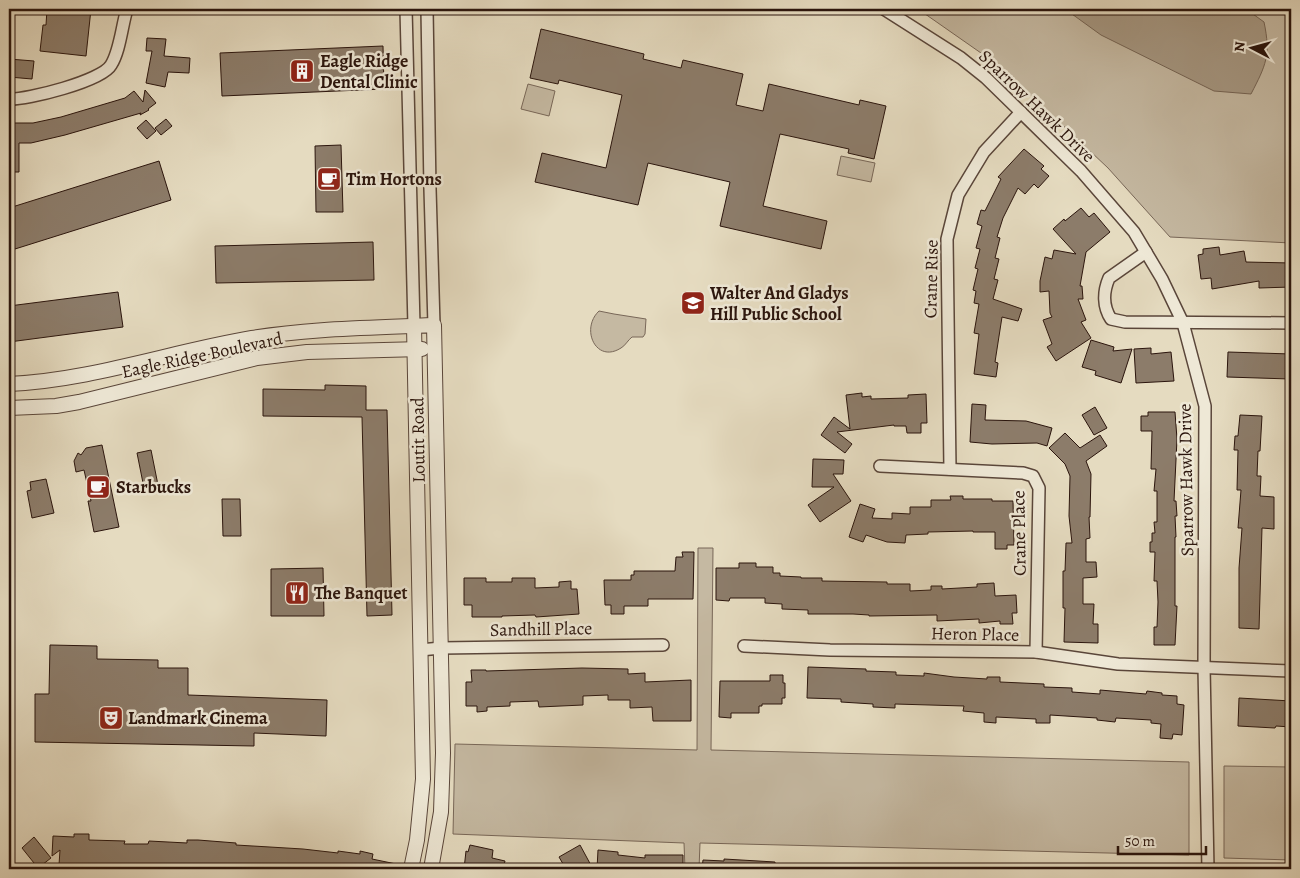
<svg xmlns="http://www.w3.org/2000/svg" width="1300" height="878" viewBox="0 0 1300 878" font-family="Alegreya,serif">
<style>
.green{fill:#c5b9a2;stroke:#786758}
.water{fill:#a69883;stroke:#756454}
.building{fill:#8c7c6a;stroke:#2b150d}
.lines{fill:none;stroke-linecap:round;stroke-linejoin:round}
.minor-casing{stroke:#5a463a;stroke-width:14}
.tertiary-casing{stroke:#5a463a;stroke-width:16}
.minor{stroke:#eee8d6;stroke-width:11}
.tertiary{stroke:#eee8d6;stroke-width:14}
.labels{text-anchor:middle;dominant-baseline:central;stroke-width:5;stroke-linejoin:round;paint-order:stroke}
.poi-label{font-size:18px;font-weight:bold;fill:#2b150d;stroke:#eee8d6;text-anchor:start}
.street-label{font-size:18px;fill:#2b150d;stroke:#eee8d6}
</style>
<rect width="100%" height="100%" fill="#e5dbc0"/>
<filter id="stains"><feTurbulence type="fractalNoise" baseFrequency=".004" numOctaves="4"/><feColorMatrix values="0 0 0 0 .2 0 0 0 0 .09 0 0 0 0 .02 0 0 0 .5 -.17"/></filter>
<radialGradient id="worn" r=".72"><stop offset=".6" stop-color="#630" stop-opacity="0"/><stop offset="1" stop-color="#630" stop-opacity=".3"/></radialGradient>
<!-- green -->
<g class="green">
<path d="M918,9H1291V243L1170,237L1108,168L1001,67Z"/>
<path d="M528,84L555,91L549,116L521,109Z"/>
<path d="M841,156L875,163L871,182L837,175Z"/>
<path d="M599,311L614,314L646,319L645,334L643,337H632C628,340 625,346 621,348C596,364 580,329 599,311Z"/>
<path d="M698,548H713L711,750L1189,762V855L700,843L699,869H685L684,843L453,834L455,744L697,750Z"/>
<path d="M1224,766L1291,767V860L1224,858Z"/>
</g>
<!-- water -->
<path class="water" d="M1065,9H1246L1264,22C1271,55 1266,65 1251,94L1214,91L1101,35Z"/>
<!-- building -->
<g class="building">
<path d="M47,9H91L86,56L40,51L43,25H46Z"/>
<path d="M541,29L644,54L643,59L681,68L683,60L743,74L736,105L763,111L769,84L859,105L860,100L886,106L874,159L848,153L849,149L780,134L763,206L827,221L821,249L720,226L730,182L648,163L638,205L535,182L542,153L606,168L622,95L559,80L558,84L530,78Z"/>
<path d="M147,38L166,39L164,56L190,58L189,73L168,72L165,87L146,83L152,51H146Z"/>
<path d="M383,46L384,89L222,96L220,53Z"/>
<path d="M9,59L34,61L32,79L9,77Z"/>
<path d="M145,90L156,103L148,109L149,110L140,115L141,113L65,135L31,143H19V172H9V123H33L61,117L125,98L134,91L143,102Z"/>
<path d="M166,119L172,126L161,135L155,128Z"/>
<path d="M146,120L156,131L147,139L137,128Z"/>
<path d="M341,145L343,212H316L315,146Z"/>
<path d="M1024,149L1044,166L1041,169L1049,176L1038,188L1034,184L1025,194L1018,188L1003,218L997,237L1000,238L995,258L999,259L994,279L998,280L993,299L1022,309L1018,321L1002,317L995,362L998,363L996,377L974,374L979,334L974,333L979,304L974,303L976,291L973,290L978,269L975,268L980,249L976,248L982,226L977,224L981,210L985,211L1001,179L998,177Z"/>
<path d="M159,161L171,200L15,249L9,230V208Z"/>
<path d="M1081,208L1089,217L1094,213L1110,232L1086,252L1080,286H1082L1083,299H1078L1086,320L1081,322L1091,338L1056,361L1047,347L1052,344L1043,320L1052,317L1050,313L1049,291L1040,292V281L1045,257L1052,259L1054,250L1076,254L1053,229L1064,219L1065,221Z"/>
<path d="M373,242L374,280L216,283L215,246Z"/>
<path d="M1219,247L1220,255L1244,251L1246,262L1291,263V287L1259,288V281L1212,289L1211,278L1201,279L1198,255L1203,254V249Z"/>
<path d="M118,292L123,327L9,342V306Z"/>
<path d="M1091,340L1114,347L1113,351L1132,349L1121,383L1095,375L1096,371L1082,367Z"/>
<path d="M1151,348V354L1171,352L1174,381L1136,383L1134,349Z"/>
<path d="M1228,352L1291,354L1290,379L1227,377Z"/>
<path d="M325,385L366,386V410H387L392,615L367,616L362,417L263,416V389L325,390Z"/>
<path d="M862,393V397L871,396V399L908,398V395L926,394L927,423H921V433H907L906,426H894V425L837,432L852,444L845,453L821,435L834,417L850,429L846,395Z"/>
<path d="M972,404L986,405L985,420L1026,421L1052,428L1047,446L1037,443L992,444L970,442Z"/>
<path d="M1095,407L1107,428L1094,435L1082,415Z"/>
<path d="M1148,412H1175L1177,439L1174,501H1176L1177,516H1175L1176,537H1175V606H1177L1175,645H1154V627H1157L1158,602L1157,581H1154L1155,552H1150V542H1152V533H1155L1154,522H1157V491H1154L1156,469H1151L1152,431H1141V416H1148Z"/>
<path d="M1240,415L1262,416L1260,451H1258L1257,476H1261L1260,496L1274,497V529L1262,528L1259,629L1239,628V568L1242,528H1238L1241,490H1237L1238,450H1234L1235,436H1238Z"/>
<path d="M1065,433L1080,448L1100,435L1107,446L1086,461L1091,474L1090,517H1089L1090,538L1086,539V562H1096L1097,577L1083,578V604H1094L1093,624H1098V643L1064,642L1065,608H1063V571H1065L1066,543H1072L1069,516L1070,476L1065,464L1049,448Z"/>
<path d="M102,445L119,527L94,532L88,501H91L84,470L76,472L74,461L78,453L81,455L86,448Z"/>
<path d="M151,450L159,490L145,493L137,453Z"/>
<path d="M813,459L844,460L843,474H833L851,501L820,522L808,505L834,487H812Z"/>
<path d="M46,479L54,513L32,518L27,491L31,490L30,482Z"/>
<path d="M950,496H963V499H992V501H1013L1014,545H1007V549H995V532H973V531L928,532V534L906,535L905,543L887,542L866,535L863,542L849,537L860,504L875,509L872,518L892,519V513L910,514V507H931V500H951Z"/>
<path d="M222,499H240L241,536H223Z"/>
<path d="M682,552H694L693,599H648V606H624V614H611V605H605L604,580H631V575H634V571H675L676,557H683Z"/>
<path d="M739,563H756V567H773V573H780V576L801,577V578H822V581L887,582V584H910V591L931,590V586H942V589L977,587V584L994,583L995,596L1016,595L1017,613H1012L1013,624H1000V621L979,623V619L937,621V615L869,616V615L853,614H808V610L782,609V604L765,603V598H730L729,601L716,600V568H739Z"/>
<path d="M323,568L324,616H271V569Z"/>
<path d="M464,578H486V582H512V578H535V588L559,587V582L571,581V589H577L579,614L536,617L535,615L502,616V617H472V605H464Z"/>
<path d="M50,645L97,646V659L158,660V668H188V695L327,700L326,736L254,733V746L35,742V694H49Z"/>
<path d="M808,667L866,669V671L896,672V675L924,676V673L954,677L987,679V677H1000V682L1044,684V687L1072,688V692L1100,694V690L1146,694L1147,691L1162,693V695L1177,696V704L1184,705L1182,735L1173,734L1172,739L1160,738L1161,724L1151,723V720L1116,718L1115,722L1097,720V718L1050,715V723H1036V719L996,717V723L984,722V713L963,711L964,706L895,704V708L873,707V704L841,702V699L807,698Z"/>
<path d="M582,668L628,669V674L645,673V682L691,680V721H653L652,707L630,708V700H608V695L583,696V705L539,707L538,701L510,702V706L487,707V711L477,712V706H466V682H472L471,670H486V671Z"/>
<path d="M770,675H783V683H785V698H782V704H762V706H759V713H731V718L719,717L720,681H770Z"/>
<path d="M1239,698L1291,701V727L1276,726L1275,728L1238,726Z"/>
<path d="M74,834H89V840L125,841L124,844H148L149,841L187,843V840H198L236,843V845L303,849L338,853V851L360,854V851L373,854L372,859L401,865L400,869H95V866L59,865L60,850L52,856L53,836L74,837Z"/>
<path d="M34,837L51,858L38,868L22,848Z"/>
<path d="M470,845L493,850L492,858L505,861L503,869H464L466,851L468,852Z"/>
<path d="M580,845L593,869H566L559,857Z"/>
<path d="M598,850L618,852V855L645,858V855H683V869H597Z"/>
<path d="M724,859L775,862V869H702L703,860L724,861Z"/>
</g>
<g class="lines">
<defs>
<g id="minor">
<path d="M406,9L414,326"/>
<path d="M427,9L430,189L434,325"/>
<path d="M884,9L961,58L986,78L1081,171L1134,232L1162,279L1183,323L1205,406L1204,667L1208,869"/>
<path d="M9,99C27,100 102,81 111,65C120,51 122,25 127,9"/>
<path d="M1146,252L1109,278C1103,292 1103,307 1111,319L1125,322L1291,323"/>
<path d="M880,466L1023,473L1033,476L1039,488L1036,652"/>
<path d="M950,469L947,239L958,195L984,152L1021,112"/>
<path d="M744,646L830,650L1036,652L1118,664L1291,671"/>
<path d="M420,650L441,648L663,645"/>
</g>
<g id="tertiary">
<path d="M9,384C92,380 170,352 252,338C312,328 374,328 434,325L443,753L441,812L431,869"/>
<path d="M9,408L56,406L79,402L257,358L307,352L422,349"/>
<path d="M411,869L417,840L423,779L414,326"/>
</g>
</defs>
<!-- minor casing -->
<use href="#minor" class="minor-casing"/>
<!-- tertiary casing -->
<use href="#tertiary" class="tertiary-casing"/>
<!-- minor -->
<use href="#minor" class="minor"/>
<!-- tertiary -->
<use href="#tertiary" class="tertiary"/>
</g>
<!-- icons -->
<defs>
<symbol id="building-square" viewBox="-11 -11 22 22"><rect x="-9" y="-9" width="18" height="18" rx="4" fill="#8f2418" stroke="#eee8d6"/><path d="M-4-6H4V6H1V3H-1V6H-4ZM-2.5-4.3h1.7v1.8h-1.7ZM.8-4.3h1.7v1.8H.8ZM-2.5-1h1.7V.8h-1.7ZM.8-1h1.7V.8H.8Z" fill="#fff"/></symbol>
<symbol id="cafe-square" viewBox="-11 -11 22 22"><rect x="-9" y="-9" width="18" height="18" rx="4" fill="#8f2418" stroke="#eee8d6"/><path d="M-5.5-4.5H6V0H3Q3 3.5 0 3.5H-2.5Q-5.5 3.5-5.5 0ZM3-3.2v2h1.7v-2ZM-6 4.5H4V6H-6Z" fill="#fff"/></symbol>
<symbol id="school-square" viewBox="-11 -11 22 22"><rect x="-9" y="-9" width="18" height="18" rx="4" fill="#8f2418" stroke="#eee8d6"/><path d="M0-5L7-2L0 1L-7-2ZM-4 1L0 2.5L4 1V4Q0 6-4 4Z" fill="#fff"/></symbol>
<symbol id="restaurant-square" viewBox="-11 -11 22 22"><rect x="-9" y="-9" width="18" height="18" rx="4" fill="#8f2418" stroke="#eee8d6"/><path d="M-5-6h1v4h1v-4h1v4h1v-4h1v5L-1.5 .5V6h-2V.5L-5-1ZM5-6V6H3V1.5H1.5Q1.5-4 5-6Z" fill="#fff"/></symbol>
<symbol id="theatre-square" viewBox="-11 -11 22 22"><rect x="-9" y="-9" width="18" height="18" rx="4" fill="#8f2418" stroke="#eee8d6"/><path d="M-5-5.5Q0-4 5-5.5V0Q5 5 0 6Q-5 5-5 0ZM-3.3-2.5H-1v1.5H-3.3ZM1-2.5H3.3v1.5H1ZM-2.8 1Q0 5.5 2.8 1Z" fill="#fff"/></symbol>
</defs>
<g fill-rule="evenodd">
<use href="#building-square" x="288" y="57" width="28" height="28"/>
<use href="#cafe-square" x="315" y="165" width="28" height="28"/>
<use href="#school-square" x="679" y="289" width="28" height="28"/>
<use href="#cafe-square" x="84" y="473" width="28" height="28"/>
<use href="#restaurant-square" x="283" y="579" width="28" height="28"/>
<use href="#theatre-square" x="97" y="704" width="28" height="28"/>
</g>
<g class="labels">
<!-- poi labels -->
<g class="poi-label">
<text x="320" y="61">Eagle Ridge<tspan x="320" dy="21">Dental Clinic</tspan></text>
<text x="346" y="179">Tim Hortons</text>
<text x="710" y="293">Walter And Gladys<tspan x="710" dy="21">Hill Public School</tspan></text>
<text x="116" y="487">Starbucks</text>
<text x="314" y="593">The Banquet</text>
<text x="128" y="718">Landmark Cinema</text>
</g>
<!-- street labels -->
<g class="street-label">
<text transform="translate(1037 106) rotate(44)">Sparrow Hawk Drive</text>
<text transform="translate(931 279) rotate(-89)">Crane Rise</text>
<text transform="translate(202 355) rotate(-12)">Eagle Ridge Boulevard</text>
<text transform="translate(418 440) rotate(-91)">Loutit Road</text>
<text transform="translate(1186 480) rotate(-91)">Sparrow Hawk Drive</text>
<text transform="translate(1019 533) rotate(-91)">Crane Place</text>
<text transform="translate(541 629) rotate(-1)">Sandhill Place</text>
<text transform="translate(975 634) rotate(1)">Heron Place</text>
</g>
</g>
<!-- margin -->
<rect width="1300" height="878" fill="none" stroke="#e5dbc0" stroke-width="30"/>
<rect x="10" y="10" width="1280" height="858" fill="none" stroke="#2b150d" stroke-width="2.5"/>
<rect x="15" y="15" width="1270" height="848" fill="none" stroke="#2b150d"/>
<!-- north arrow -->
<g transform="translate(1252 48) rotate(276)" stroke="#eee8d6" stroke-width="4" paint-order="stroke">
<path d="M0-4L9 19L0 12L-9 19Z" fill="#2b150d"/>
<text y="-8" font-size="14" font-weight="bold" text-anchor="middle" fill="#2b150d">N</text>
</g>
<!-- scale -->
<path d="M1118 846v8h88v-8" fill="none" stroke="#2b150d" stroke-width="2.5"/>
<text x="1125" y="846" font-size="15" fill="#2b150d" stroke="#eee8d6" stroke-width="4" paint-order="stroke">50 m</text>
<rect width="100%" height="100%" filter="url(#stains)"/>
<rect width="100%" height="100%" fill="url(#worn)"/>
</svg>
